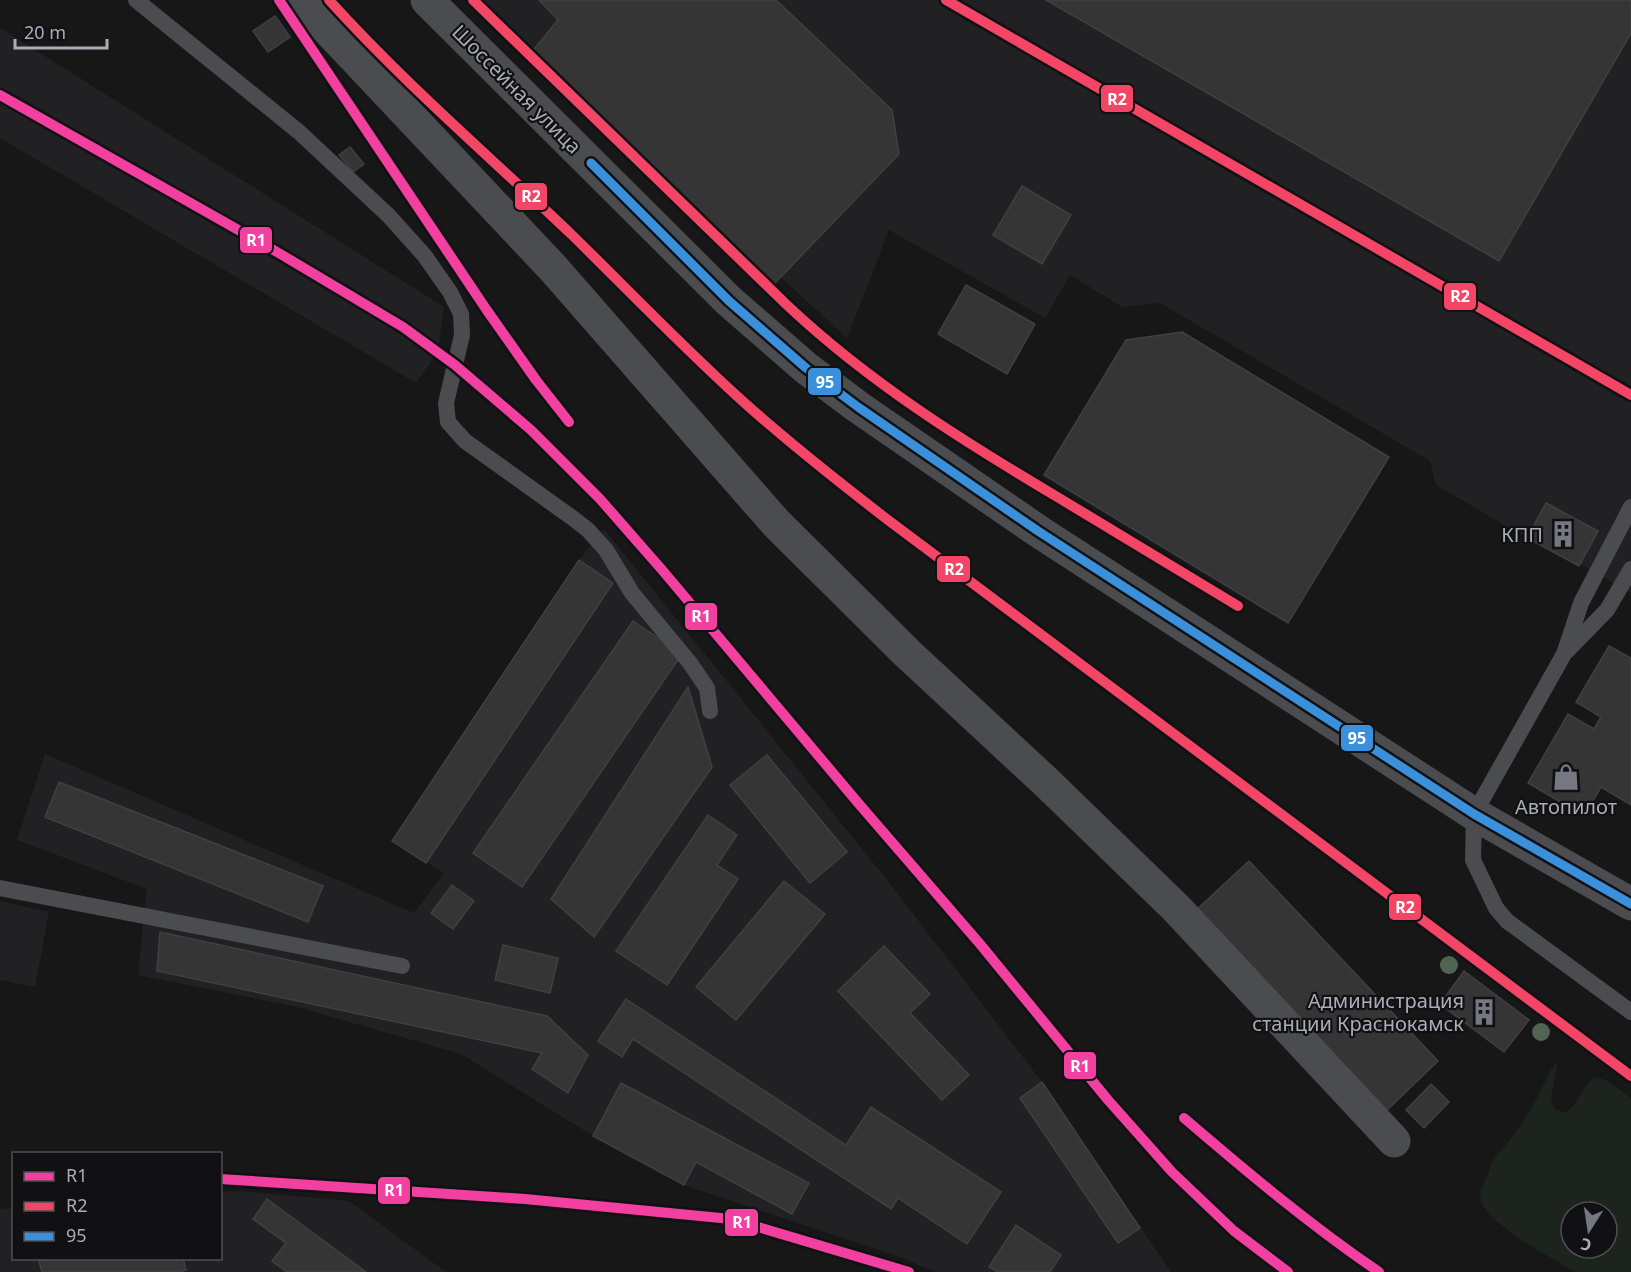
<svg xmlns="http://www.w3.org/2000/svg" width="1631" height="1272" viewBox="0 0 1631 1272" font-family="'Noto Sans',sans-serif">
<style>
.built{fill:#212123}
.green{fill:#1d241e;fill-rule:evenodd}
.building{fill:#353536;stroke:#3f4043;stroke-width:1.5}
.lines{fill:none;stroke-linecap:round;stroke-linejoin:round}
.service{stroke:#4b4c50;stroke-width:16}
.minor{stroke:#4b4c50;stroke-width:33}
.tertiary{stroke:#4b4c50;stroke-width:33}
.bus-1-casing{stroke:#111113;stroke-width:14}
.bus-1{stroke:#3a90db;stroke-width:9}
.rail-1-casing{stroke:#111113;stroke-width:15}
.rail-2-casing{stroke:#111113;stroke-width:15}
.rail-1{stroke:#f240a1;stroke-width:10}
.rail-2{stroke:#f34667;stroke-width:10}
.tree{fill:#506451}
.labels{text-anchor:middle;dominant-baseline:central;stroke-width:4.5;stroke-linejoin:round;paint-order:stroke}
.street-label{font-size:20px;fill:#a8adb8;stroke:#111113}
.poi-label{font-size:20px;fill:#a8adb8;stroke:#111113;text-anchor:end}
.line-badge{stroke:#111113;stroke-width:2}
.badge-label{font-size:16px;text-anchor:middle;font-weight:bold;fill:#fff}
</style>
<rect width="100%" height="100%" fill="#171717"/>
<!-- built -->
<g class="built">
<path d="M479,0H1631V593L1580,564L1527,538L1436,485L1430,461L1160,303L1122,307L1070,275L1045,318L889,230L847,338Z"/>
<path d="M0,28L444,307L438,352L416,383L0,138Z"/>
<path d="M604,529L888,881L1042,1082L1171,1272H935L903,1258L684,1185L593,1136L461,1054L293,1006L138,975L147,889L17,840L45,754L414,913L444,873L392,841L579,560Z"/>
<path d="M0,901L49,912L35,987L0,980Z"/>
<path d="M239,1191L349,1201L446,1272H0V1209L13,1208L14,1258H220L221,1192Z"/>
</g>
<!-- green -->
<path class="green" d="M1558,1061L1551,1099L1554,1109L1565,1113C1579,1103 1582,1087 1594,1077L1606,1080L1631,1098V1272H1575L1516,1237L1492,1217L1483,1206L1479,1192L1488,1175L1491,1163L1516,1132L1534,1104L1552,1068ZM1571,1212H1607V1248H1571Z"/>
<!-- building -->
<g class="building">
<path d="M539,0H776L892,110L899,154L774,284L531,53L558,20Z"/>
<path d="M1046,0H1631V33L1499,261Z"/>
<path d="M275,16L290,37L268,52L253,31Z"/>
<path d="M350,147L364,164L353,172L339,155Z"/>
<path d="M1022,186L1071,215L1042,264L993,235Z"/>
<path d="M966,285L1035,324L1007,374L938,334Z"/>
<path d="M1182,332L1389,457L1288,623L1044,475L1126,340Z"/>
<path d="M1546,503L1598,531L1579,566L1527,538Z"/>
<path d="M579,560L613,583L426,863L392,841Z"/>
<path d="M633,621L682,654L522,887L473,853Z"/>
<path d="M1609,646L1631,658V805L1601,787L1584,816L1528,783L1568,714L1594,729L1601,717L1576,702Z"/>
<path d="M688,687L712,767L594,937L551,899Z"/>
<path d="M767,755L847,852L810,883L730,785Z"/>
<path d="M59,782L323,886L308,922L45,817Z"/>
<path d="M708,815L737,835L717,865L738,879L667,985L616,951Z"/>
<path d="M1249,861L1438,1061L1383,1114L1193,913Z"/>
<path d="M784,881L825,914L736,1020L696,987Z"/>
<path d="M452,885L474,901L453,929L431,913Z"/>
<path d="M160,932L547,1016L588,1055L568,1093L532,1069L542,1053L157,971Z"/>
<path d="M503,945L558,958L550,993L495,980Z"/>
<path d="M884,946L930,994L910,1013L969,1075L942,1100L838,991Z"/>
<path d="M1464,971L1529,1020L1504,1052L1440,1004Z"/>
<path d="M626,999L846,1145L871,1107L1001,1192L967,1244L898,1198L891,1209L633,1039L622,1057L598,1041Z"/>
<path d="M1042,1082L1140,1228L1118,1243L1020,1098Z"/>
<path d="M621,1083L809,1183L792,1214L696,1162L684,1185L593,1136Z"/>
<path d="M1431,1084L1449,1102L1424,1128L1406,1110Z"/>
<path d="M267,1199L366,1272H287L272,1261L286,1243L253,1219Z"/>
<path d="M1016,1225L1061,1255L1050,1272H998L989,1267Z"/>
<path d="M38,1258H183L186,1270L178,1272H42Z"/>
</g>
<g class="lines">
<!-- service -->
<g class="service">
<path d="M136,0L299,132L389,216L424,255L450,292L461,314L462,335L446,403L448,422L465,441L574,519L588,530L606,550L632,593L690,663L707,688L710,711"/>
<path d="M1631,507L1581,603L1564,654L1474,814L1473,860L1496,908L1507,921L1631,1012"/>
<path d="M1567,651L1607,610L1631,569"/>
<path d="M0,888L402,966"/>
</g>
<!-- minor -->
<path class="minor" d="M300,0L552,267L776,523L908,654L1046,782L1176,908L1394,1141"/>
<!-- tertiary -->
<path class="tertiary" d="M427,0L729,301L806,368L858,407L1038,531L1474,814L1631,904"/>
<defs>
<path id="bus-1" d="M591,163L729,301L806,368L858,407L1038,531L1474,814L1631,904"/>
</defs>
<!-- bus-1 casing -->
<use href="#bus-1" class="bus-1-casing"/>
<!-- bus-1 -->
<use href="#bus-1" class="bus-1"/>
<defs>
<g id="rail-1">
<path d="M279,0L486,309L536,380L569,422"/>
<path d="M0,95L277,252L403,327L455,365L531,430L600,499L663,571L859,804L980,944L1108,1100L1172,1172L1234,1231L1288,1272"/>
<path d="M1184,1118C1247,1172 1310,1225 1379,1272"/>
<path d="M220,1179L525,1199L731,1219L909,1272"/>
</g>
<g id="rail-2">
<path d="M329,0C404,83 490,157 571,234C626,288 680,344 737,396C785,440 836,480 888,520L1631,1076"/>
<path d="M473,0L788,306C870,383 963,441 1059,498C1119,534 1179,570 1238,606"/>
<path d="M946,0L1631,395"/>
</g>
</defs>
<!-- rail-1 casing -->
<use href="#rail-1" class="rail-1-casing"/>
<!-- rail-2 casing -->
<use href="#rail-2" class="rail-2-casing"/>
<!-- rail-1 -->
<use href="#rail-1" class="rail-1"/>
<!-- rail-2 -->
<use href="#rail-2" class="rail-2"/>
</g>
<!-- trees -->
<g class="tree">
<circle cx="1449" cy="965" r="9"/>
<circle cx="1541" cy="1032" r="9"/>
</g>
<!-- icons -->
<defs>
<symbol id="building-bare" viewBox="-9 -9 18 18"><path d="M-4-6H4V6H1V3H-1V6H-4ZM-2.5-4.3h1.7v1.8h-1.7ZM.8-4.3h1.7v1.8H.8ZM-2.5-1h1.7V.8h-1.7ZM.8-1h1.7V.8H.8Z" fill="#757880" stroke="#111113" stroke-width="2.5" paint-order="stroke"/></symbol>
<symbol id="shop-bare" viewBox="-9 -9 18 18"><path d="M-5-2.5h2.3a2.7 3.5 0 0 1 5.4 0H5L5.5 6h-11ZM-1.5-2.5h3a1.5 2.3 0 0 0-3 0Z" fill="#757880" stroke="#111113" stroke-width="2.5" paint-order="stroke"/></symbol>
</defs>
<g fill-rule="evenodd">
<use href="#building-bare" x="1544" y="515" width="38" height="38"/>
<use href="#shop-bare" x="1547" y="758" width="38" height="38"/>
<use href="#building-bare" x="1465" y="993" width="38" height="38"/>
</g>
<g class="labels">
<!-- street labels -->
<g class="street-label">
<text transform="translate(517 89) rotate(45)">Шоссейная улица</text>
</g>
<!-- poi labels -->
<g class="poi-label">
<text x="1543" y="534">КПП</text>
<text x="1566" y="806" text-anchor="middle">Автопилот</text>
<text x="1464" y="1000">Администрация<tspan x="1464" dy="23">станции Краснокамск</tspan></text>
</g>
</g>
<g class="line-badge">
<rect x="1100" y="84" width="34" height="29" rx="6" fill="#f34667"/>
<rect x="514" y="182" width="34" height="29" rx="6" fill="#f34667"/>
<rect x="239" y="226" width="34" height="28" rx="6" fill="#f240a1"/>
<rect x="1443" y="282" width="34" height="29" rx="6" fill="#f34667"/>
<rect x="807" y="367" width="35" height="29" rx="6" fill="#3a90db"/>
<rect x="936" y="555" width="35" height="28" rx="6" fill="#f34667"/>
<rect x="684" y="602" width="34" height="29" rx="6" fill="#f240a1"/>
<rect x="1340" y="724" width="34" height="28" rx="6" fill="#3a90db"/>
<rect x="1388" y="893" width="34" height="28" rx="6" fill="#f34667"/>
<rect x="1063" y="1051" width="34" height="29" rx="6" fill="#f240a1"/>
<rect x="377" y="1176" width="34" height="29" rx="6" fill="#f240a1"/>
<rect x="724" y="1208" width="35" height="29" rx="6" fill="#f240a1"/>
</g>
<g class="badge-label">
<text x="1117" y="105">R2</text>
<text x="531" y="202">R2</text>
<text x="256" y="246">R1</text>
<text x="1460" y="302">R2</text>
<text x="825" y="388">95</text>
<text x="954" y="575">R2</text>
<text x="701" y="622">R1</text>
<text x="1357" y="744">95</text>
<text x="1405" y="913">R2</text>
<text x="1080" y="1072">R1</text>
<text x="394" y="1196">R1</text>
<text x="742" y="1228">R1</text>
</g>
<!-- legend -->
<rect x="12" y="1152" width="210" height="108" fill="#111113" stroke="#4d4f55" stroke-width="1.5"/>
<rect x="24" y="1172" width="30" height="9" fill="#f240a1" stroke="#4d4f55" stroke-width="1.5"/>
<text x="66" y="1182" font-size="18" fill="#a8adb8">R1</text>
<rect x="24" y="1202" width="30" height="9" fill="#f34667" stroke="#4d4f55" stroke-width="1.5"/>
<text x="66" y="1212" font-size="18" fill="#a8adb8">R2</text>
<rect x="24" y="1232" width="30" height="9" fill="#3a90db" stroke="#4d4f55" stroke-width="1.5"/>
<text x="66" y="1242" font-size="18" fill="#a8adb8">95</text>
<!-- north arrow -->
<g transform="translate(1589 1230) rotate(192)"><circle r="28" fill="#111113" stroke="#4d4f55" stroke-width="1.5"/>
<path d="M0-4.5L10 22L0 15L-10 22Z" fill="#757880"/>
<text y="-9" font-size="16" font-weight="bold" text-anchor="middle" fill="#a8adb8">С</text>
</g>
<!-- scale -->
<path d="M15 39v9h92v-9" fill="none" stroke="#a8adb8" stroke-width="3"/>
<text x="24" y="39" font-size="18" fill="#a8adb8" stroke="#111113" stroke-width="4.5" paint-order="stroke">20 m</text>
</svg>
